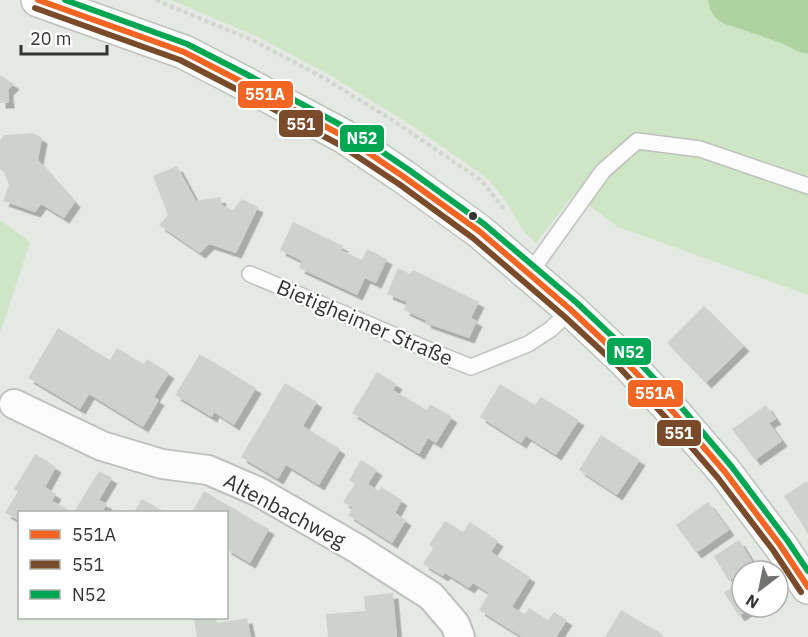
<svg xmlns="http://www.w3.org/2000/svg" width="808" height="637" viewBox="0 0 808 637" font-family="'IBM Plex Sans',sans-serif">
<style>
.green{fill:#cfe6c6}
.lines{fill:none;stroke-linecap:round;stroke-linejoin:round}
.river{stroke:#aed2a0;stroke-width:51}
.building{fill:#ced2cd;filter:url(#shadow)}
.lane-casing{stroke:#bec1bd;stroke-width:18}
.street-casing{stroke:#bec1bd;stroke-width:32}
.secondary-casing{stroke:#bec1bd;stroke-width:36}
.path{stroke:#d3d5d3;stroke-width:4;stroke-dasharray:4.5 3;stroke-linecap:butt}
.lane{stroke:#fbfcfb;stroke-width:15}
.street{stroke:#fbfcfb;stroke-width:28}
.secondary{stroke:#fbfcfb;stroke-width:33}
.bus-1-casing{stroke:#fff;stroke-width:10}
.bus-2-casing{stroke:#fff;stroke-width:10}
.bus-3-casing{stroke:#fff;stroke-width:10}
.bus-1{stroke:#f26522;stroke-width:6}
.bus-2{stroke:#7a4b2a;stroke-width:6}
.bus-3{stroke:#00a651;stroke-width:6}
.bus-dot{fill:#323531;stroke:#fff;stroke-width:2}
.labels{text-anchor:middle;dominant-baseline:central;stroke-width:4.5;stroke-linejoin:round;paint-order:stroke}
.street-label{font-size:21px;fill:#323531;stroke:#fff}
.line-badge{stroke:#fff;stroke-width:2}
.badge-label{font-size:16px;text-anchor:middle;font-weight:bold;fill:#fff}
</style>
<defs>
<filter id="shadow"><feDropShadow dx="5.5" dy="5.5" stdDeviation="0" flood-color="#0004"/></filter>
</defs>
<rect width="100%" height="100%" fill="#e5e9e4"/>
<!-- green -->
<g class="green">
<path d="M171,0H808V295L618,227L574,194L536,243L524,232L506,201L487,178L414,127L328,74L258,37Z"/>
<path d="M0,220L30,242L0,333Z"/>
</g>
<g class="lines">
<!-- river -->
<path class="river" d="M734,0L793,20L808,28"/>
</g>
<!-- building -->
<g class="building">
<path d="M0,75L14,84L8,90L9,103H0Z"/>
<path d="M33,133L42,138L38,160L75,202L64,218L41,204L35,212L3,201L9,185L4,172L0,169V141L4,135Z"/>
<path d="M177,166L196,201L220,197L222,205L233,210L242,199L258,207L236,253L209,244L200,253L159,225L168,215L153,176Z"/>
<path d="M293,222L343,246L341,250L362,260L367,249L387,259L376,283L365,278L357,295L299,268L302,261L280,250Z"/>
<path d="M398,268L410,274L413,270L479,302L471,318L477,321L469,338L426,323L425,320L404,310L407,302L387,294Z"/>
<path d="M704,306L744,346L706,383L667,343Z"/>
<path d="M58,328L110,360L117,348L144,364L147,359L169,373L154,397L159,400L143,427L89,394L80,409L28,378Z"/>
<path d="M200,354L256,388L234,425L214,412L212,417L175,395Z"/>
<path d="M377,372L397,384L393,390L427,410L430,404L452,417L436,443L428,438L419,454L352,413Z"/>
<path d="M285,383L317,402L303,426L340,449L319,485L286,465L278,479L241,457Z"/>
<path d="M500,384L535,405L541,397L579,420L556,455L526,436L521,443L480,417Z"/>
<path d="M766,405L776,419L769,423L782,441L755,460L732,429Z"/>
<path d="M601,435L640,460L617,495L579,470Z"/>
<path d="M35,454L56,467L45,487L56,494L52,501L73,512H20V521L5,513L18,491L14,489Z"/>
<path d="M361,460L377,470L368,484L379,491L381,487L402,500L395,513L406,520L392,543L348,515L353,508L343,502L355,484L349,480Z"/>
<path d="M99,471L112,478L99,500L107,504L102,512H74Z"/>
<path d="M807,481L808,483V534L784,496Z"/>
<path d="M204,491L269,529L250,563L226,549V512H192Z"/>
<path d="M142,499L165,512H134Z"/>
<path d="M708,502L729,530L696,553L676,525Z"/>
<path d="M445,521L463,532L470,522L498,541L491,552L530,577L512,607L525,614L529,608L548,620L554,612L567,620L556,637H522L479,610L489,593L473,583L469,588L445,573L443,576L423,564L433,548L429,545Z"/>
<path d="M739,540L758,571H742V607H753L739,616L724,593L736,585L733,578L729,581L714,556Z"/>
<path d="M393,593L397,637H328L326,614L365,611L364,596Z"/>
<path d="M621,610L662,634L661,637H605Z"/>
<path d="M205,618H216L217,623L247,618L251,637H197L194,619Z"/>
</g>
<g class="lines">
<defs>
<g id="lane">
<path d="M250,274L436,353L471,367L528,344L551,329L571,310"/>
<path d="M529,274L603,171L637,141L700,149L808,186"/>
</g>
<path id="street" d="M14,404L102,446L162,464L208,470L259,492L356,548L431,596L455,624L460,637"/>
<path id="secondary" d="M38,0L184,52L242,82L345,137L404,177L479,231L571,310L624,360L675,414L725,472L780,545L808,587"/>
</defs>
<!-- lane casing -->
<use href="#lane" class="lane-casing"/>
<!-- street casing -->
<use href="#street" class="street-casing"/>
<!-- secondary casing -->
<use href="#secondary" class="secondary-casing"/>
<!-- path -->
<path class="path" d="M156,0L252,40L324,78L389,118L481,180L504,209"/>
<!-- lane -->
<use href="#lane" class="lane"/>
<!-- street -->
<use href="#street" class="street"/>
<!-- secondary -->
<use href="#secondary" class="secondary"/>
<defs>
<path id="bus-1" d="M38,0L184,52L242,82L345,137L404,177L479,231L571,310L624,360L675,414L725,472L780,545L808,587"/>
<path id="bus-2" d="M35,8L180,60L238,90L340,145L399,184L473,238L565,317L618,366L668,420L718,478L773,550L801,592"/>
<path id="bus-3" d="M65,0L187,44L246,74L350,130L409,170L484,224L577,303L631,354L682,408L732,467L787,540L808,571"/>
</defs>
<!-- bus-1 casing -->
<use href="#bus-1" class="bus-1-casing"/>
<!-- bus-2 casing -->
<use href="#bus-2" class="bus-2-casing"/>
<!-- bus-3 casing -->
<use href="#bus-3" class="bus-3-casing"/>
<!-- bus-1 -->
<use href="#bus-1" class="bus-1"/>
<!-- bus-2 -->
<use href="#bus-2" class="bus-2"/>
<!-- bus-3 -->
<use href="#bus-3" class="bus-3"/>
</g>
<!-- markers -->
<circle class="bus-dot" cx="473" cy="216" r="5"/>
<g class="labels">
<!-- street labels -->
<g class="street-label">
<text transform="translate(365 322) rotate(23)">Bietigheimer Straße</text>
<text transform="translate(285 510) rotate(28)">Altenbachweg</text>
</g>
</g>
<g class="line-badge">
<rect x="237" y="80" width="57" height="29" rx="6" fill="#f26522"/>
<rect x="278" y="109" width="46" height="29" rx="6" fill="#7a4b2a"/>
<rect x="339" y="124" width="46" height="29" rx="6" fill="#00a651"/>
<rect x="606" y="337" width="46" height="29" rx="6" fill="#00a651"/>
<rect x="627" y="379" width="57" height="29" rx="6" fill="#f26522"/>
<rect x="656" y="419" width="46" height="28" rx="6" fill="#7a4b2a"/>
</g>
<g class="badge-label">
<text x="265" y="100">551A</text>
<text x="301" y="130">551</text>
<text x="362" y="144">N52</text>
<text x="629" y="358">N52</text>
<text x="655" y="399">551A</text>
<text x="679" y="439">551</text>
</g>
<!-- legend -->
<rect x="18" y="511" width="210" height="108" fill="#ffffff" stroke="#adaead" stroke-width="1.5"/>
<rect x="30" y="530" width="30" height="9" fill="#f26522" stroke="#adaead" stroke-width="1.5"/>
<text x="72" y="541" font-size="18" fill="#323531">551A</text>
<rect x="30" y="560" width="30" height="9" fill="#7a4b2a" stroke="#adaead" stroke-width="1.5"/>
<text x="72" y="571" font-size="18" fill="#323531">551</text>
<rect x="30" y="590" width="30" height="9" fill="#00a651" stroke="#adaead" stroke-width="1.5"/>
<text x="72" y="601" font-size="18" fill="#323531">N52</text>
<!-- north arrow -->
<g transform="translate(760 589) rotate(212)"><circle r="28" fill="#ffffff" stroke="#adaead" stroke-width="1.5"/>
<path d="M0-4.5L10 22L0 15L-10 22Z" fill="#717470"/>
<text y="-9" font-size="16" font-weight="bold" text-anchor="middle" fill="#323531">N</text>
</g>
<!-- scale -->
<path d="M21 45v9h86v-9" fill="none" stroke="#323531" stroke-width="3"/>
<text x="30" y="45" font-size="18" fill="#323531" stroke="#ffffff" stroke-width="4.5" paint-order="stroke">20 m</text>
</svg>
